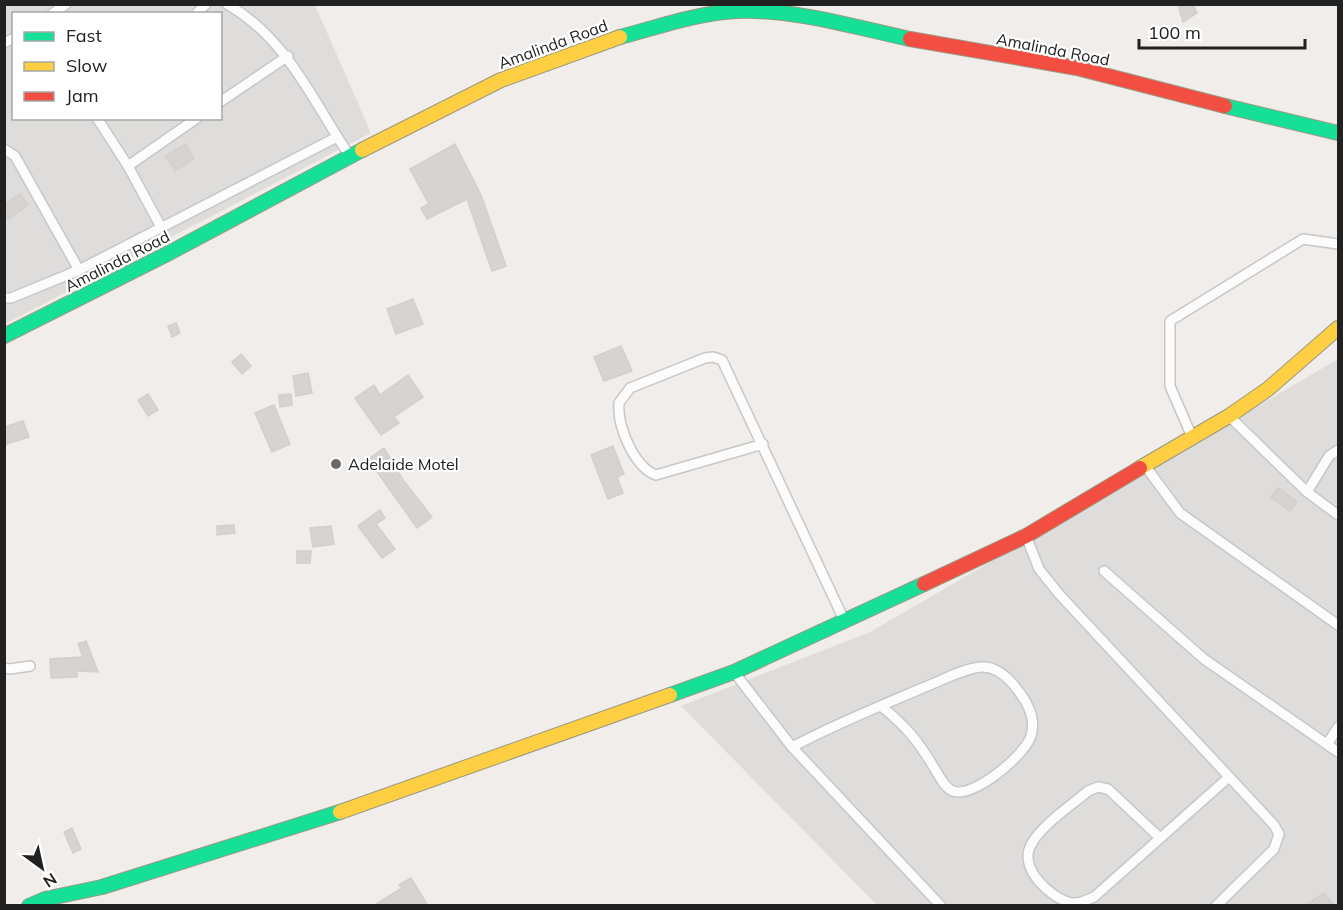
<svg xmlns="http://www.w3.org/2000/svg" width="1343" height="910" viewBox="0 0 1343 910" font-family="Mulish,sans-serif">
<style>
.residential{fill:#dfdddb;fill-rule:evenodd}
.building{fill:#d6d3d1;stroke:#d3cfcb;stroke-width:1.5}
.lines{fill:none;stroke-linecap:round;stroke-linejoin:round}
.street-casing{stroke:#c8c7c6;stroke-width:12}
.fast-casing{stroke:#999981;stroke-width:16}
.slow-casing{stroke:#999981;stroke-width:16}
.jam-casing{stroke:#999981;stroke-width:16}
.street{stroke:#fdfcfc;stroke-width:9}
.fast{stroke:#16e098;stroke-width:14}
.slow{stroke:#ffcf43;stroke-width:14}
.jam{stroke:#f24e42;stroke-width:14}
.poi-dot{fill:#696867;stroke:#fff;stroke-width:2}
.labels{text-anchor:middle;dominant-baseline:central;stroke-width:4.5;stroke-linejoin:round;paint-order:stroke}
.street-label{font-size:16px;fill:#212121;stroke:#fff}
.poi-label{font-size:16px;fill:#212121;stroke:#fff;text-anchor:start}
</style>
<rect width="100%" height="100%" fill="#f0edea"/>
<!-- residential -->
<g class="residential">
<path d="M5,5H315L371,133L5,324ZM14,14H220V118H14Z"/>
<path d="M1338,359V905H877L681,706L870,632Z"/>
</g>
<!-- building -->
<g class="building">
<path d="M1178,4H1193L1197,13L1183,22Z"/>
<path d="M185,144L194,158L175,171L166,156Z"/>
<path d="M455,144L481,195L506,266L492,271L467,199L427,219L421,208L429,204L410,169Z"/>
<path d="M20,194L28,205L8,219L4,205Z"/>
<path d="M413,299L423,324L396,334L387,309Z"/>
<path d="M176,323L180,333L172,337L168,326Z"/>
<path d="M621,346L632,371L604,381L594,357Z"/>
<path d="M241,354L251,366L242,374L232,362Z"/>
<path d="M308,373L312,393L296,396L293,376Z"/>
<path d="M408,375L423,397L394,417L399,423L381,435L355,398L374,385L380,395Z"/>
<path d="M148,394L158,410L148,416L138,400Z"/>
<path d="M291,394L292,405L280,407L279,395Z"/>
<path d="M274,405L290,444L272,452L255,413Z"/>
<path d="M23,421L29,437L4,445V427Z"/>
<path d="M613,446L624,474L617,477L623,493L608,499L591,455Z"/>
<path d="M384,448L403,480L432,517L417,528L368,459Z"/>
<path d="M1278,488L1297,502L1290,511L1271,497Z"/>
<path d="M380,510L385,518L376,524L395,549L382,558L358,526Z"/>
<path d="M234,525L235,533L217,535V526Z"/>
<path d="M331,526L334,544L313,547L310,528Z"/>
<path d="M297,551H311L310,563H297Z"/>
<path d="M86,641L98,672L77,671V677L51,678L50,659L83,657L78,644Z"/>
<path d="M72,828L81,849L73,853L64,832Z"/>
<path d="M411,878L428,906H373L402,888L399,885Z"/>
<path d="M1324,893L1335,906H1305Z"/>
</g>
<g class="lines">
<defs>
<g id="street">
<path d="M227,4C288,39 313,102 351,158"/>
<path d="M52,14L66,4"/>
<path d="M196,14L206,4"/>
<path d="M4,43L14,38"/>
<path d="M220,102L288,56"/>
<path d="M97,118L128,166L162,229"/>
<path d="M4,149L15,156L79,270"/>
<path d="M128,166L197,118"/>
<path d="M4,298H11L79,270L337,137"/>
<path d="M1229,416L1307,492L1338,515"/>
<path d="M1192,437L1170,386V321L1303,239L1338,244"/>
<path d="M763,444L656,475C634,467 617,426 619,403L630,388L705,358L713,357L722,360L845,622"/>
<path d="M1146,467L1180,513L1338,625"/>
<path d="M1307,492L1329,456L1338,450"/>
<path d="M1026,536L1039,569L1059,594L1274,825L1279,834L1274,849L1216,906"/>
<path d="M1104,571L1204,659L1338,752"/>
<path d="M4,668L10,669L30,666"/>
<path d="M734,672L792,747L941,906"/>
<path d="M1328,743L1338,727"/>
<path d="M792,747C835,724 880,706 925,687C943,680 962,669 981,667C993,666 1004,674 1012,683C1025,698 1037,716 1031,736C1025,755 973,799 953,791C945,788 941,779 936,771C919,742 907,727 881,706"/>
<path d="M1159,837L1108,789L1098,787L1088,791C1072,805 1040,826 1031,845C1018,868 1051,899 1072,903C1080,904 1087,900 1094,897L1229,777"/>
</g>
<g id="fast">
<path d="M620,37C658,27 697,13 737,11C795,9 854,27 910,39"/>
<path d="M1225,106L1338,133"/>
<path d="M4,336L169,253L362,150"/>
<path d="M670,695L734,672L924,584"/>
<path d="M29,906L45,899L102,887L340,812"/>
</g>
<g id="slow">
<path d="M362,150L501,80L620,37"/>
<path d="M1140,468L1229,416L1268,389L1338,328"/>
<path d="M340,812L670,695"/>
</g>
<g id="jam">
<path d="M910,39L1077,68L1225,106"/>
<path d="M924,584L1026,536L1140,468"/>
</g>
</defs>
<!-- street casing -->
<use href="#street" class="street-casing"/>
<!-- fast casing -->
<use href="#fast" class="fast-casing"/>
<!-- slow casing -->
<use href="#slow" class="slow-casing"/>
<!-- jam casing -->
<use href="#jam" class="jam-casing"/>
<!-- street -->
<use href="#street" class="street"/>
<!-- fast -->
<use href="#fast" class="fast"/>
<!-- slow -->
<use href="#slow" class="slow"/>
<!-- jam -->
<use href="#jam" class="jam"/>
</g>
<!-- markers -->
<circle class="poi-dot" cx="336" cy="464" r="6"/>
<g class="labels">
<!-- street labels -->
<g class="street-label">
<text transform="translate(553 44) rotate(-20)">Amalinda Road</text>
<text transform="translate(1053 49) rotate(11)">Amalinda Road</text>
<text transform="translate(117 261) rotate(-27)">Amalinda Road</text>
</g>
<!-- poi labels -->
<g class="poi-label">
<text x="348" y="464">Adelaide Motel</text>
</g>
</g>
<!-- border -->
<rect width="1343" height="910" fill="none" stroke="#212121" stroke-width="12"/>
<!-- legend -->
<rect x="12" y="12" width="210" height="108" fill="#ffffff" stroke="#a6a6a6" stroke-width="1.5"/>
<rect x="24" y="32" width="30" height="9" fill="#16e098" stroke="#a6a6a6" stroke-width="1.5"/>
<text x="66" y="42" font-size="18" fill="#212121">Fast</text>
<rect x="24" y="62" width="30" height="9" fill="#ffcf43" stroke="#a6a6a6" stroke-width="1.5"/>
<text x="66" y="72" font-size="18" fill="#212121">Slow</text>
<rect x="24" y="92" width="30" height="9" fill="#f24e42" stroke="#a6a6a6" stroke-width="1.5"/>
<text x="66" y="102" font-size="18" fill="#212121">Jam</text>
<!-- north arrow -->
<g transform="translate(42 868) rotate(147)" stroke="#ffffff" stroke-width="4.5" paint-order="stroke">
<path d="M0-4.5L10 22L0 15L-10 22Z" fill="#212121"/>
<text y="-9" font-size="16" font-weight="bold" text-anchor="middle" fill="#212121">N</text>
</g>
<!-- scale -->
<path d="M1139 39v9h166v-9" fill="none" stroke="#212121" stroke-width="3"/>
<text x="1148" y="39" font-size="18" fill="#212121" stroke="#ffffff" stroke-width="4.5" paint-order="stroke">100 m</text>
</svg>
